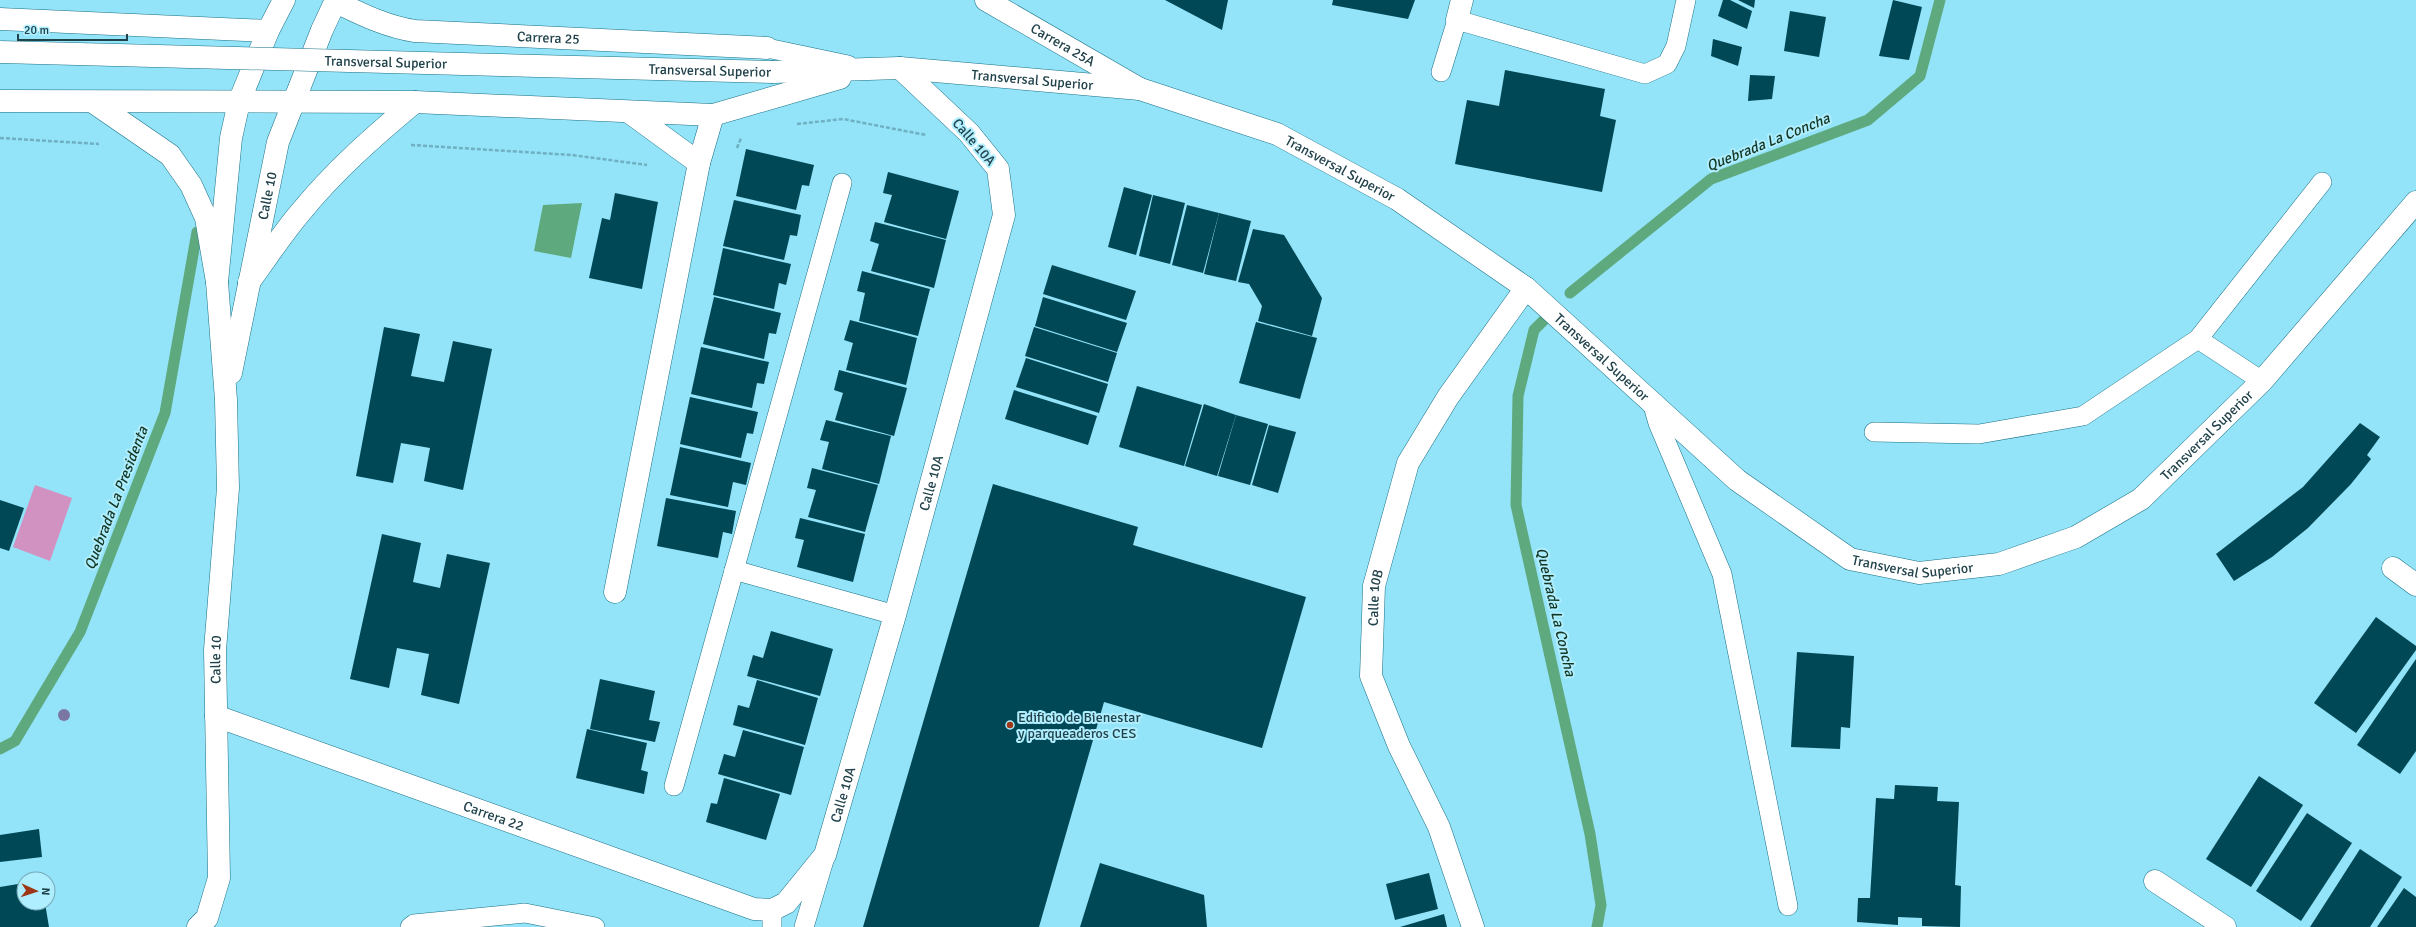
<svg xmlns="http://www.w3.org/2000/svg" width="2416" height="927" viewBox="0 0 2416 927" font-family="Signika,sans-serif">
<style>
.green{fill:#d292c1}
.water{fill:#5ea97d}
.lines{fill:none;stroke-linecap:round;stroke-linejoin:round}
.stream{stroke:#5ea97d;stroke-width:11}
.building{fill:#004856}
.service-casing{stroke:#197185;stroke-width:20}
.minor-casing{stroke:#197185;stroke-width:23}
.tertiary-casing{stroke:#197185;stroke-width:23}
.secondary-casing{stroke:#197185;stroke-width:23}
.path{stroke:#6fb0c2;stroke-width:2.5;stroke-dasharray:4 2;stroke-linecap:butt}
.service{stroke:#fff;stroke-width:19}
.minor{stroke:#fff;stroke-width:22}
.tertiary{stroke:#fff;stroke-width:22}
.secondary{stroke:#fff;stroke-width:22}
.secondary-bridge-casing{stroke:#197185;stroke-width:23;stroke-linecap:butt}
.secondary-bridge{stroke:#fff;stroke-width:22}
.tree{fill:#7c76a2}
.poi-dot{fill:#9e3718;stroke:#afeeff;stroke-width:1.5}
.labels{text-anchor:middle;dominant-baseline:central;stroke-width:4;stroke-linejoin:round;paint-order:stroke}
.street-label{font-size:14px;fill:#20424a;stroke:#afeeff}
.poi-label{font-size:14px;fill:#20424a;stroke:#afeeff;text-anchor:start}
.water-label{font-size:15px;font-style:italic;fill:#153623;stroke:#afeeff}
</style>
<rect width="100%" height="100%" fill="#93e3f9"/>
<!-- green -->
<path class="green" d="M35,485L72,498L50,561L13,547Z"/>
<!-- water -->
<path class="water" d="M582,203L571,258L534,251L543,205Z"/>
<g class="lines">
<!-- stream -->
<g class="stream">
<path d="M1570,293L1711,179L1868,120L1920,76L1940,0"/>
<path d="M1554,310L1534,330L1518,396L1516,505L1590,834L1601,905L1597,927"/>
<path d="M0,749L15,741L80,632L165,413L197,232"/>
</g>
</g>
<!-- building -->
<g class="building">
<path d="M1165,0H1228L1222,30Z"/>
<path d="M1333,0H1415L1408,19L1332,5Z"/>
<path d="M1723,0H1730L1752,11L1747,29L1718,16Z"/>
<path d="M1738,0H1755L1754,8Z"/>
<path d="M1893,0L1922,7L1909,60L1879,56Z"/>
<path d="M1790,11L1826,17L1819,57L1784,51Z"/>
<path d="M1713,39L1742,47L1738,66L1711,56Z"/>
<path d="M1505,70L1605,89L1600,116L1616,120L1602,192L1455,164L1467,100L1499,106Z"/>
<path d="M1750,75L1775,76L1772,99L1748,101Z"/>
<path d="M746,149L814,165L809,186L802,185L796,210L736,196Z"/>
<path d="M888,172L959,191L946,239L884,222L892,195L883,193Z"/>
<path d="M1124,187L1152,195L1136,255L1108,247Z"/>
<path d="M615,193L658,202L642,289L589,278L602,218L610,220Z"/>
<path d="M1153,195L1185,203L1170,264L1139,256Z"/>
<path d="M734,200L801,215L797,236L790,235L784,260L723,246Z"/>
<path d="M1187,205L1219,213L1203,273L1172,265Z"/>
<path d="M1219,213L1251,221L1236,281L1204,274Z"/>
<path d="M875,222L946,240L934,288L871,271L879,244L870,241Z"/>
<path d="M1253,229L1284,235L1322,298L1312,336L1258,321L1262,306L1249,284L1238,282Z"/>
<path d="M723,248L791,264L786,285L779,283L774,309L713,295Z"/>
<path d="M1052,265L1136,291L1126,320L1043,294Z"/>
<path d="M862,271L930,289L918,336L859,321L865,293L857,291Z"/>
<path d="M714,297L781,313L776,334L769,333L764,359L703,344Z"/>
<path d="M1043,297L1127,323L1117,352L1035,326Z"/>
<path d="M850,320L917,338L906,385L846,370L853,343L844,340Z"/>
<path d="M1256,322L1317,338L1300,399L1239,383Z"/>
<path d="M384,327L420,334L411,376L444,382L453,341L492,349L463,490L424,481L430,448L401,443L393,483L356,476Z"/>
<path d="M1034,327L1117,353L1108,382L1025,356Z"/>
<path d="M701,347L769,362L764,384L757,383L752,408L691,394Z"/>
<path d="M1026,358L1108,384L1099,413L1016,387Z"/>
<path d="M839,370L907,388L894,436L835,420L843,393L834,390Z"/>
<path d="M1137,386L1202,405L1184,466L1119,447Z"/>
<path d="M1014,390L1097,416L1088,445L1005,419Z"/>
<path d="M690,397L758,412L753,434L747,433L741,458L680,444Z"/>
<path d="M1204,404L1236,415L1217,476L1185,466Z"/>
<path d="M1236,415L1268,424L1250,485L1218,476Z"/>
<path d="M826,420L891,436L879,484L822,469L829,442L820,440Z"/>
<path d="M2360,423L2380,437L2367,455L2371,459L2351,484L2308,528L2272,557L2234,581L2216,554L2303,487Z"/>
<path d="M1269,425L1296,432L1278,493L1252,485Z"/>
<path d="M680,447L751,463L746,485L733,482L728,507L670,495Z"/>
<path d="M812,468L878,485L865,532L808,517L816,490L807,488Z"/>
<path d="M993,484L1138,527L1133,545L1306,597L1262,748L1104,702L1039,927H863Z"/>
<path d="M666,498L736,511L732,534L723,532L718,558L657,546Z"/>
<path d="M0,500L24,508L9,551L0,548Z"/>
<path d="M800,518L865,534L853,582L797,567L804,540L795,538Z"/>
<path d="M382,534L421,543L413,582L440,588L447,554L490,563L459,704L421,695L429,654L397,648L389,688L350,679Z"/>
<path d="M2376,617L2416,646V650L2356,733L2314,703Z"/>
<path d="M771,631L833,649L820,696L747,676L753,655L763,658Z"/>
<path d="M1797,652L1854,656L1850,728L1841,727L1840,749L1791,747Z"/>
<path d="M2416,659V751L2400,774L2357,745Z"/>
<path d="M600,679L655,691L649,720L660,722L655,742L590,729Z"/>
<path d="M757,680L818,698L805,745L733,725L738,705L749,708Z"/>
<path d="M587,729L647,743L641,770L648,772L644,794L576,778Z"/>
<path d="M743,730L804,747L791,795L718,774L724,754L735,757Z"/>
<path d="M2259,776L2303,805L2251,887L2206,859Z"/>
<path d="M724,778L780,794L766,840L706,822L711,803L717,804Z"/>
<path d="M1895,785L1938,787L1937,801L1959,802L1955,885L1961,886L1960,927L1922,926V918L1898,917V925L1857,922L1858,898H1870L1876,798L1894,799Z"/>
<path d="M2307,813L2352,843L2301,921L2256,891Z"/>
<path d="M39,829L42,857L0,862V835Z"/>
<path d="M2360,849L2402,877L2370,927H2310Z"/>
<path d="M1100,863L1204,895L1207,927H1080Z"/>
<path d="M1429,873L1438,909L1395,920L1386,884Z"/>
<path d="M24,883V903H45L49,927H0V887Z"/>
<path d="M2404,888L2416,897V927H2377Z"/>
<path d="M1444,914L1447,927H1400Z"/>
</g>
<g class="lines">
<defs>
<g id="service">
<path d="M767,48L848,65"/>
<path d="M1441,72L1457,20L1645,74L1667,64L1676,46L1686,0"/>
<path d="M2198,339L2322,182"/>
<path d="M1652,402L1658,423L1722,574L1788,906"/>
<path d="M1874,432L1979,434L2083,416L2198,339L2262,381"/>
<path d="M734,570L895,615"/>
<path d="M674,786L842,183"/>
<path d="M772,910V927"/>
<path d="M410,927L414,924L525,913L595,927"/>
<path d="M804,927L825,857"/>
</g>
<g id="minor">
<path id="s1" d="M986,0L1140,89"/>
<path id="s2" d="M336,2C361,14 387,27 415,31L767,48"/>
<path d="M1457,20L1462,0"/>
<path d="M629,112L699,163"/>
<path d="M2393,568L2416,585"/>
<path d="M615,592L699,163L713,115"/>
<path id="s3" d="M216,716L754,909L772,910L786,903L825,855L895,615L1004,215L998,169L969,133L900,68"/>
<path d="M2155,881L2225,927"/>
<path id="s4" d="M1473,927L1439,827L1399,746L1371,676L1374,586L1408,463L1448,397L1526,288"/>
</g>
<g id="tertiary">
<path id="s5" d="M231,373L278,142L322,30L336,0"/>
<path id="s6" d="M198,927L207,918L219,878L215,650L228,488L226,400L217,282L231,138L239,102L268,31L284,0"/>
</g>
<g id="secondary">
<path d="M0,19L268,31"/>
<path id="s7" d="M773,72L900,68L1140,89L1277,134L1397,199L1526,288L1737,480L1850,559L1919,573L1999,564L2076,537L2141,499L2262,381L2416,202"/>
<path d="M0,101L415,102L713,115L840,78"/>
<path d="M93,102L170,155L191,185L206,218L217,282"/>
<path d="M249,282C266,259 282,234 300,213C334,171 374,136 415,102"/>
</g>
</defs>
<!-- service casing -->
<use href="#service" class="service-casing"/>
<!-- minor casing -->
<use href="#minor" class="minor-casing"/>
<!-- tertiary casing -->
<use href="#tertiary" class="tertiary-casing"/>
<!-- secondary casing -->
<use href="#secondary" class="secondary-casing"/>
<!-- path -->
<g class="path">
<path d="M797,124L843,119L926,135"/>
<path d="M0,138L99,144"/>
<path d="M411,145L572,155L647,165"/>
<path d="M737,148L741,138"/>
</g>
<!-- service -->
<use href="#service" class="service"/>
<!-- minor -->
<use href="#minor" class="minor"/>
<!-- tertiary -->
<use href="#tertiary" class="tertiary"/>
<!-- secondary -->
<use href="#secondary" class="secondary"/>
<defs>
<g id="secondary-bridge">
<path id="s8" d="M0,52L773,72"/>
</g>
</defs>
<!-- secondary-bridge casing -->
<use href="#secondary-bridge" class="secondary-bridge-casing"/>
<!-- secondary-bridge -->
<use href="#secondary-bridge" class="secondary-bridge"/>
</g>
<!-- trees -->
<circle class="tree" cx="64" cy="715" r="6"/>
<!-- markers -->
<circle class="poi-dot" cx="1010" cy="725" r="4"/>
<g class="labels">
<!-- street labels -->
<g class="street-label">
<text stroke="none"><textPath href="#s2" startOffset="218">Carrera 25</textPath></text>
<text stroke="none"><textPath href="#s1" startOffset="89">Carrera 25A</textPath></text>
<text stroke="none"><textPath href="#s8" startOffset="386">Transversal Superior</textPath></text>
<text stroke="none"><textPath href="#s8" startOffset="710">Transversal Superior</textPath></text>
<text stroke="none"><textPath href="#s7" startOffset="260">Transversal Superior</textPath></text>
<text transform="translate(974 142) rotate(49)">Calle 10A</text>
<text stroke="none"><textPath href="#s7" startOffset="584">Transversal Superior</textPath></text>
<text stroke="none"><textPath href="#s5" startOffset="181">Calle 10</textPath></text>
<text stroke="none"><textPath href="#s7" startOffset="908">Transversal Superior</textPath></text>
<text stroke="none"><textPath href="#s7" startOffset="1628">Transversal Superior</textPath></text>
<text stroke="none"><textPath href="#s3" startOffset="1054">Calle 10A</textPath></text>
<text stroke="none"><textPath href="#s7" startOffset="1292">Transversal Superior</textPath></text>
<text stroke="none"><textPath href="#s4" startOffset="350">Calle 10B</textPath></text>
<text stroke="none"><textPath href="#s6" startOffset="273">Calle 10</textPath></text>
<text stroke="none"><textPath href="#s3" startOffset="730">Calle 10A</textPath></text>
<text stroke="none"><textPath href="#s3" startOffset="295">Carrera 22</textPath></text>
</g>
<!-- poi labels -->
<g class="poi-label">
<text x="1018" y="717">Edificio de Bienestar<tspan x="1018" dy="16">y parqueaderos CES</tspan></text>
</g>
<!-- water labels -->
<g class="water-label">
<text transform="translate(1768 142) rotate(-22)">Quebrada La Concha</text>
<text transform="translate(116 498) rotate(-69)">Quebrada La Presidenta</text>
<text transform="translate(1556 612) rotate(77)">Quebrada La Concha</text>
</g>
</g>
<!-- north arrow -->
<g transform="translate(36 891) rotate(93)"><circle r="19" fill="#afeeff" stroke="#76a9b7"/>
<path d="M0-3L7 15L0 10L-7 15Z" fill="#9e3718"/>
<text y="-6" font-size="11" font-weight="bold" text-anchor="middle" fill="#20424a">N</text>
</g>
<!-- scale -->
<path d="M18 34v6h109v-6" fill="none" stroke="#20424a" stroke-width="2"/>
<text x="24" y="34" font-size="12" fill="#20424a" stroke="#afeeff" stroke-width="3" paint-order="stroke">20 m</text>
</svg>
